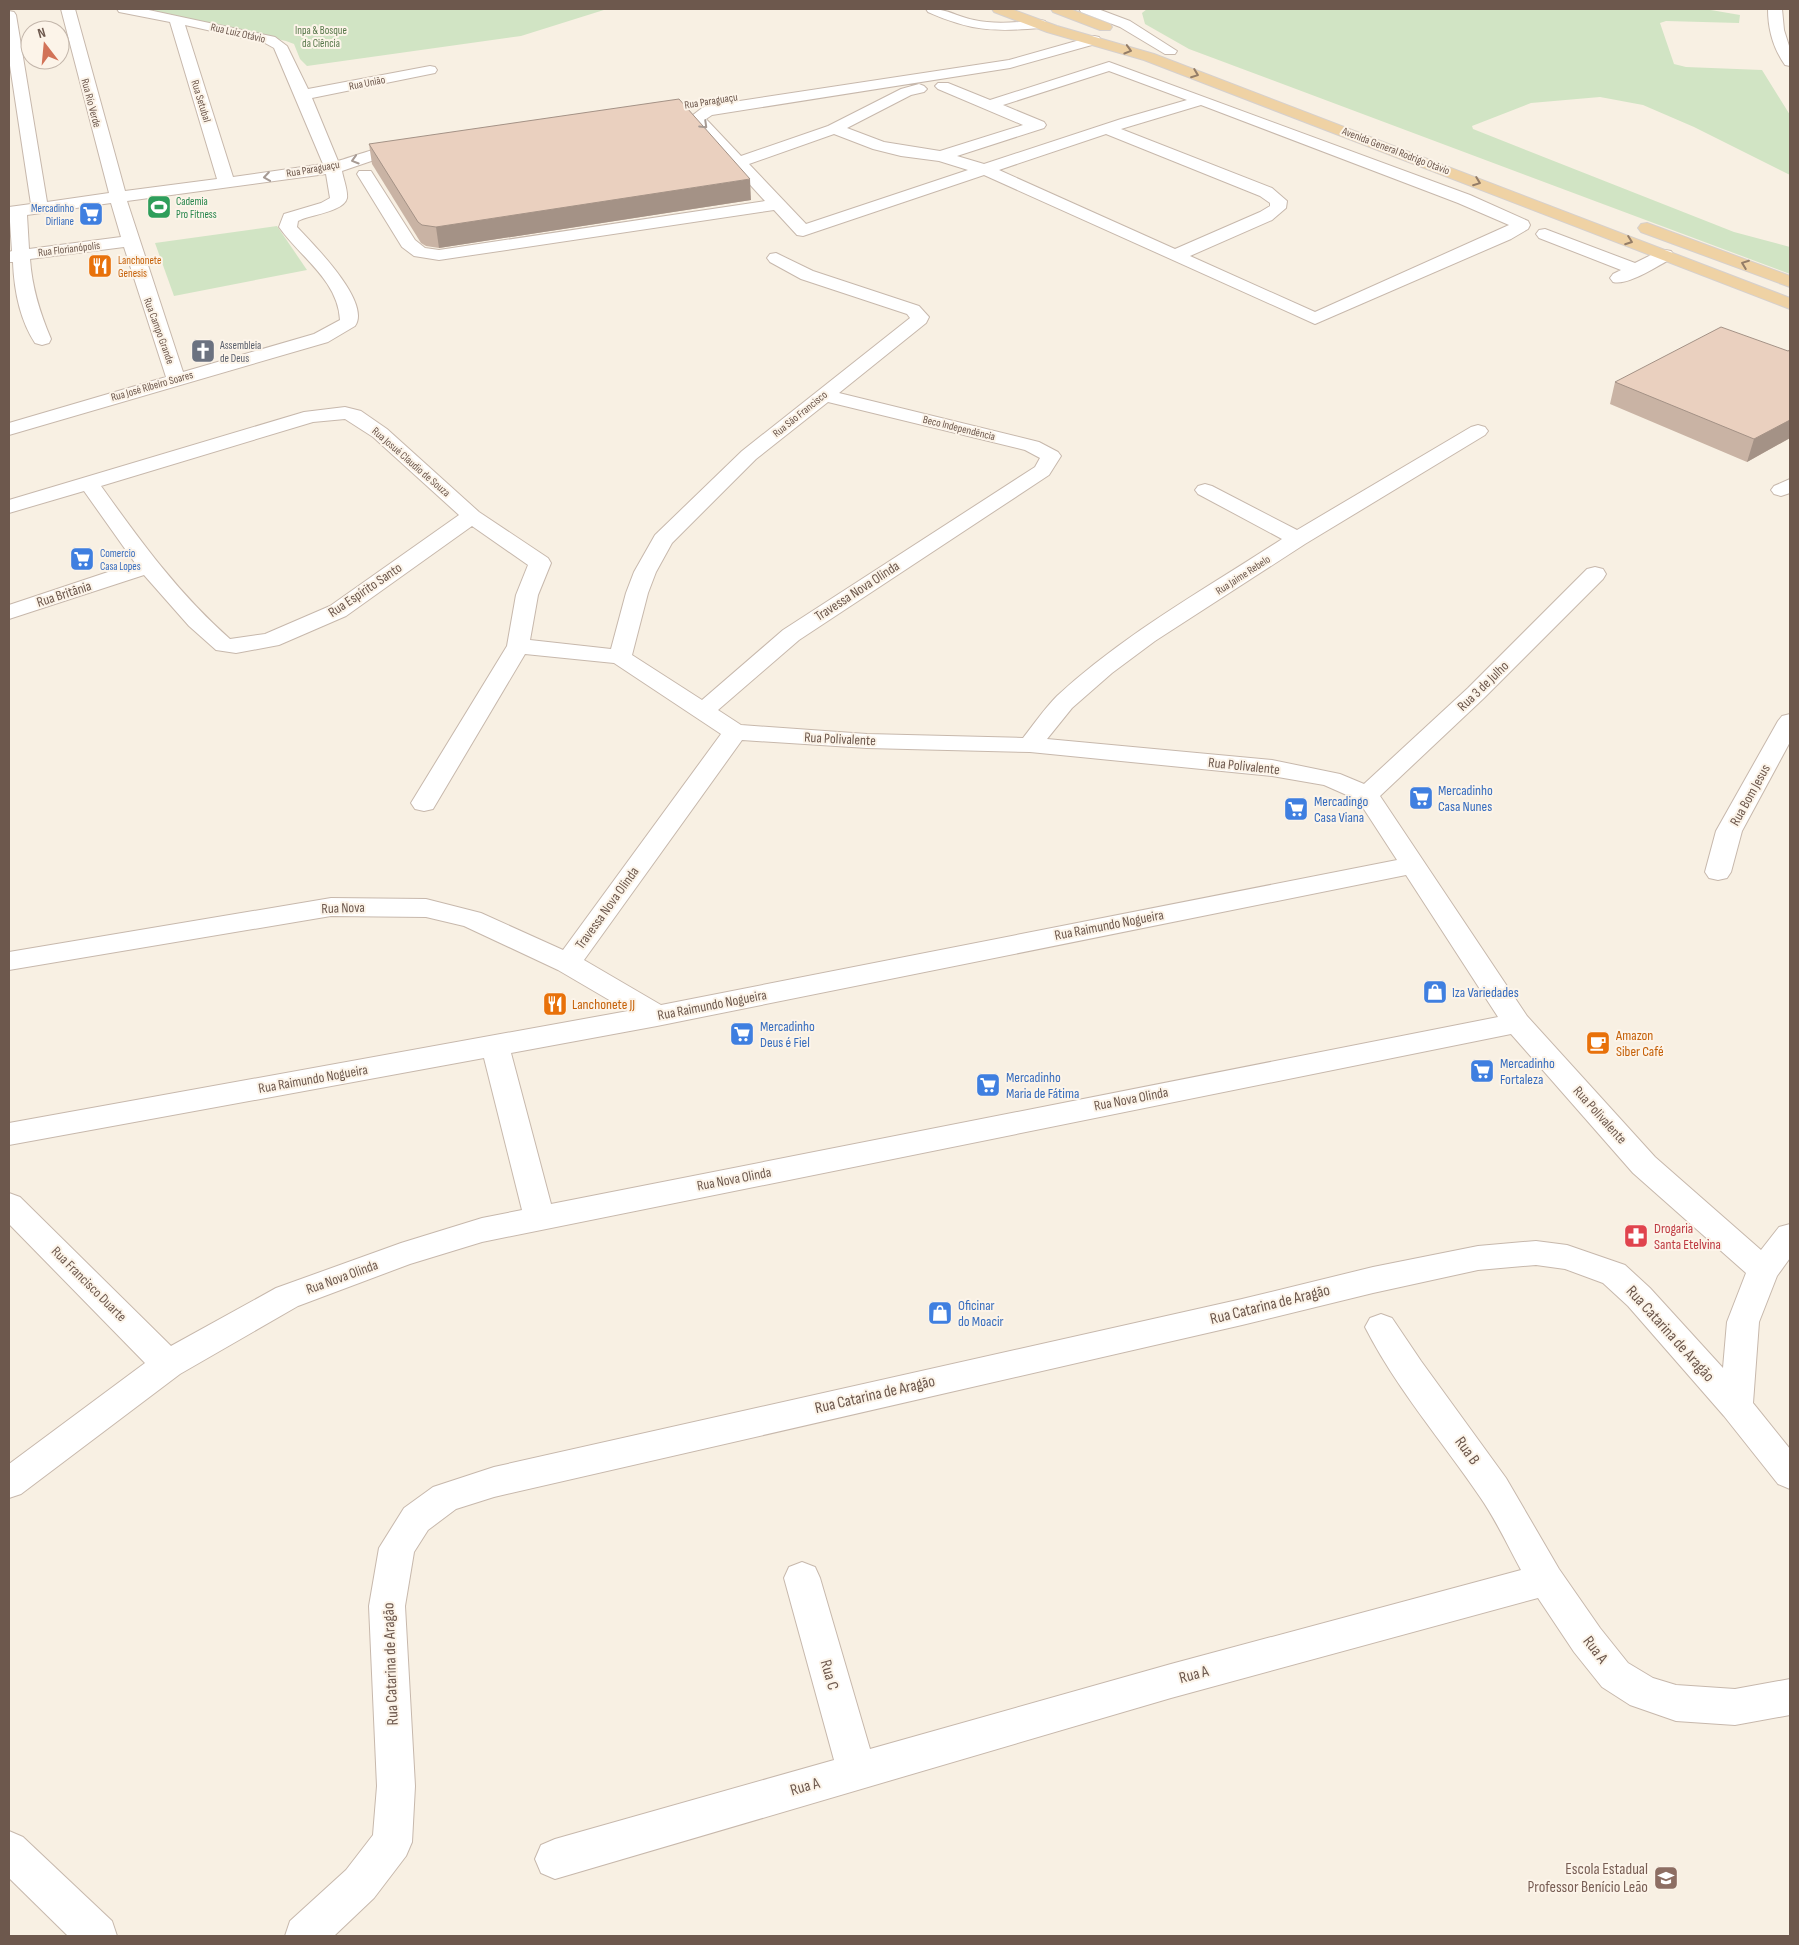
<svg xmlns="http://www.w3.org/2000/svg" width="1799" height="1945" viewBox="0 0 1799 1945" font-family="'Sofia Sans Condensed',sans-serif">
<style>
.green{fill:#d1e4c4}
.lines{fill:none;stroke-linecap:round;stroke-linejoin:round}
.minor-casing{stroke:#c7b8ac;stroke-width:2}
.major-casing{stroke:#d6d0cd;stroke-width:2}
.minor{fill:#fff;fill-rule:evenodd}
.major{fill:#efd2a4;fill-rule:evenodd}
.wall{fill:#c9b3a4}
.shaded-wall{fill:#a49286}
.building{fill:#ead0bf;stroke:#a49286}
.oneway{stroke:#947d67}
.oneway2{stroke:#a79b94}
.labels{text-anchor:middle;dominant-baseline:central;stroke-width:4;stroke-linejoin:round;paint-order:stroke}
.far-park-label{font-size:11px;fill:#57774a;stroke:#fcf4e9}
.far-street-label{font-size:11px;fill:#6d584d;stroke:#fcf4e9}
.far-leisure-label{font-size:11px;fill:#27864d;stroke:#fcf4e9;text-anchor:start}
.far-shop-label{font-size:11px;fill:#366cbe;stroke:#fcf4e9;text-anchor:end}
.far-food-label{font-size:11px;fill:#c56008;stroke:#fcf4e9;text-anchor:start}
.far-worship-label{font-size:11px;fill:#5b616d;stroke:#fcf4e9;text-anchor:start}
.street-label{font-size:14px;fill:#6d584d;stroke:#fcf4e9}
.shop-label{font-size:14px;fill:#366cbe;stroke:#fcf4e9;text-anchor:start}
.food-label{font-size:14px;fill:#c56008;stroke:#fcf4e9;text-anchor:start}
.health-label{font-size:14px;fill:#be3a42;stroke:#fcf4e9;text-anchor:start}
.near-street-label{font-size:16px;fill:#6d584d;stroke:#fcf4e9}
.near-education-label{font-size:16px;fill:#785e54;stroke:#fcf4e9;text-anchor:end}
</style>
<rect width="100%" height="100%" fill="#f8f0e3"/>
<!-- green -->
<g class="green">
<path d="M147,9H607L521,36L307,66L300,59L294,44L286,41Z"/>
<path d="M1147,9H1705L1740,15L1739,23L1666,21L1660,23L1674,64L1686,67L1762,70L1790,115V175L1694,127L1643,105L1600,97L1531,103L1472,126L1473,129L1734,232L1790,247V274L1189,49L1145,24L1142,13Z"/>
<path d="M277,226L307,270L174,296L155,243Z"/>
</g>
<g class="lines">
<defs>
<g id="minor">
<path d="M61,9H75L125,191L217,179L170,22L119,12L117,9H144L275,37L287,46L308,89L430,66L435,67L437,70L435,73L312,98L338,161C358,155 392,141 413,146L415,149L413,152L383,157L342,171C343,178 348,190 347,198C344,212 309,215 298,221L297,227C312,243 372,302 355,326L328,342L9,435V423L166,377L124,247L30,259C32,288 40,313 51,339L49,343L42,345L35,343C20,320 14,289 13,262H9V252L12,251L9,207L31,204L9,59V11L14,12L16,15L47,202L109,193ZM185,25L265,43L274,48L323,164L233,177ZM326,174L330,198L321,203L284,214L279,227C300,257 338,280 340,320L314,334L183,372L127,201ZM111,203L121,237L29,249L27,215Z"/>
<path d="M926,9C947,8 955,16 974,20C996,25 1018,22 1040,20L1045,21L1047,24L1045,27L1040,28C994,32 971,31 928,12Z"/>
<path d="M1079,9H1098L1130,21L1177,51L1175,54H1165L1120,27L1081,12Z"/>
<path d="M1768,9H1782L1784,30L1790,49V66L1785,65C1773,48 1768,29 1768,9Z"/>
<path d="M1094,36L1099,37L1101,40L1099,43L1010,68L712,115L706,119L741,156L828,126L901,89L919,84L924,86L927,89L924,92L911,95L847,128L884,142L940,151L1023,125L938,89L935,86L938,83H948L990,100L1109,62L1470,195L1528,221L1530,225L1528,229L1511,239L1315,324L984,175L803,236L797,235L774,210L439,260L414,256L402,247L357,174L359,171H371L415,240L425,248L439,250L765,201L692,121L689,118L702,108L707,106L1009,60ZM1109,71L1187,100L1121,119L984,164L957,156L1044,128L1046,125L1044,122L1003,105ZM1201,105L1458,203L1509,225L1315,312L1190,256L1272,220L1286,208L1287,201L1272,188L1121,129ZM834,134L873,149L901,156L939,161L968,170L806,224L749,164ZM1106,134L1260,196L1270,203V206L1260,212L1175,249L999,170Z"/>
<path d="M1545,229L1635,263L1659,251L1665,250L1671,251L1674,255L1671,259C1657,266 1628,286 1613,282L1610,278L1613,274L1621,270L1539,238L1536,234L1539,230Z"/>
<path d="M776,253L813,271L919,306L929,317L926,323L839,393L1039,442L1058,452L1061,456L1049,475L799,640L718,710L741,725L867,734L1023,738C1034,724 1045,708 1057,696C1124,634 1205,589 1282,539L1198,494L1195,490L1198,486L1205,484L1212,486L1297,530L1471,427L1478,425L1485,427L1488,431L1485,435L1305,544L1155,641L1112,673L1072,708L1047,739L1272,760L1340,774L1364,784L1468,688L1587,569L1595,567L1603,569L1606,574L1603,579L1484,698L1380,796L1527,1016L1655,1157L1761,1250L1779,1227L1790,1224V1258L1777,1276L1759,1322L1753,1403L1790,1449V1489L1778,1484L1724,1416L1628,1306L1603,1283L1565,1269L1536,1265L1478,1270L1373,1293L1242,1325L494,1497L456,1509L428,1530L414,1552L405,1606L415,1786L412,1842L406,1856L374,1898L334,1936H285L290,1921L346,1870L373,1835L377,1786L369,1606L379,1548L404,1508L433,1487L494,1467L1242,1299L1373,1267L1478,1246L1536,1241L1567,1245L1625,1265L1650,1288L1723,1368L1727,1322L1746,1273L1633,1173L1511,1034L482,1242L410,1264L298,1306L180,1374L21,1494L9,1498V1464L145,1363L9,1224V1193L20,1197L171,1346L276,1288L401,1243L482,1218L522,1210L484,1058L9,1145V1123L628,1011L558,970L464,926L426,917L331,916L9,970V952L331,898L426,899L481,913L563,950L721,734L614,663L525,654L433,809L424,811L415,809L411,803L507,646L516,595L528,565L472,526L346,616L279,645L236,653L216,650L189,626L144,575L9,619V605L135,563L84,491L9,513V500L304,412L345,407L361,411L387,429L479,512L548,558L551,563L538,595L530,640L611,649L626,593L634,572L655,535L742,451L910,318L907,314L801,279L770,262L767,258L770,254ZM828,402L1025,450L1040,458L1035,467L783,630L702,700L632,655L648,593L656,572L672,543L756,459ZM345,419L373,437L459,515L330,606L265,634L230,639C178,593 141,542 101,486L313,422ZM742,740L867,748L1030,752L1272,776L1324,785L1358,800L1397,860L661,1005L584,960ZM1406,875L1498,1017L551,1204L511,1053L657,1026Z"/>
<path d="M1790,479V493L1781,496L1774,494L1771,490L1774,486Z"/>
<path d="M1790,714V742L1742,831L1731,872L1727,878L1718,880L1709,878L1705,872L1716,831L1778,721L1782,716Z"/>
<path d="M1381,1314L1392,1318L1421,1361L1506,1478L1559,1569L1600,1628L1628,1663L1653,1678L1676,1685L1735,1689L1790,1679V1715L1735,1725L1676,1721L1630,1705L1602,1687L1574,1652L1538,1598L1171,1698L555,1879L541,1873L535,1859L541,1845L555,1839L834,1760L784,1578L789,1567L802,1562L815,1567L820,1578L870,1749L1171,1664L1521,1570C1508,1546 1496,1520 1480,1497C1442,1441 1396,1388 1365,1327L1370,1318Z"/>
<path d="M9,1831L23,1837L112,1921L117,1936H68L9,1878Z"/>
</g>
<g id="major">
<path d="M992,9H1011L1057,26L1154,54L1790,298V309L1144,60L1047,32L994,12Z"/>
<path d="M1051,9H1070L1110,24L1112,27L1110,30H1100L1053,12Z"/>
<path d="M1647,223L1790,276V287L1641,232L1638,228L1641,224Z"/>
</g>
</defs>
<!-- minor casing -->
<use href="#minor" class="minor-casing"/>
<!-- major casing -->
<use href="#major" class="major-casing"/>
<!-- minor -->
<use href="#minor" class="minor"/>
<!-- major -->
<use href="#major" class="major"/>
</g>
<!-- wall -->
<g class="wall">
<path d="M369,144L751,200L439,248L426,246L421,243L372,164Z"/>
<path d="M1790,350V438L1747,462L1610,404L1615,382L1788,351Z"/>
</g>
<!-- shaded-wall -->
<g class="shaded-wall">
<path d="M750,179L751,200L439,248L436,227Z"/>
<path d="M1790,420V438L1747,462L1754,439Z"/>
</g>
<!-- building -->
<g class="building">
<path d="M679,99L750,179L436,227L422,225L418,222L369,144Z"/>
<path d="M1721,327L1788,351L1790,350V420L1754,439L1615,382Z"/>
</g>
<!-- one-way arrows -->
<defs><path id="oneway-chevron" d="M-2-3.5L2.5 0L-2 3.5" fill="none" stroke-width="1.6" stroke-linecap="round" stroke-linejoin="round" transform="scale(1.25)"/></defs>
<g class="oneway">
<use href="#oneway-chevron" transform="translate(1128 50) rotate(16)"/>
<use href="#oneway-chevron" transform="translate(1195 74) rotate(21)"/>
<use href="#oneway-chevron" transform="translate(1477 182) rotate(21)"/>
<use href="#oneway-chevron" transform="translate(1629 241) rotate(20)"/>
<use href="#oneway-chevron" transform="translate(1745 264) rotate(-159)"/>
</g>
<g class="oneway2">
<use href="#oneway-chevron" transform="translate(704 125) rotate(44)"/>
<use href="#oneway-chevron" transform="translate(355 160) rotate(163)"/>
<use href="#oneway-chevron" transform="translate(267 177) rotate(172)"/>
</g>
<!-- icons -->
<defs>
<symbol id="stadium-square" viewBox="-11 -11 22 22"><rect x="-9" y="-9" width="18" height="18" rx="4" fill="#2e9e5b" stroke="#fcf4e9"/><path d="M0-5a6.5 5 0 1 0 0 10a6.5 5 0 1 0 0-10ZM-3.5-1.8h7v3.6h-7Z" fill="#fff"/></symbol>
<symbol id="supermarket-square" viewBox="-11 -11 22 22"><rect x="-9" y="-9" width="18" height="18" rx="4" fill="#3f7fe0" stroke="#fcf4e9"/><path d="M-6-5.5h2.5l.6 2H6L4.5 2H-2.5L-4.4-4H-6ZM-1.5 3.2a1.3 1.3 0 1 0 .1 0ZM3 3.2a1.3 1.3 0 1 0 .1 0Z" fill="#fff"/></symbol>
<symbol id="restaurant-square" viewBox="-11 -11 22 22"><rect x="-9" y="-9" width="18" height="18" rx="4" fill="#e8710a" stroke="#fcf4e9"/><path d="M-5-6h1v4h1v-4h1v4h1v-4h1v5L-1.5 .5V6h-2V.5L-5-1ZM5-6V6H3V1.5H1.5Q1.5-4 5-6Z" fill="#fff"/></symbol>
<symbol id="church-square" viewBox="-11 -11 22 22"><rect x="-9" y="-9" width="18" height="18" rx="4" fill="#6b7280" stroke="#fcf4e9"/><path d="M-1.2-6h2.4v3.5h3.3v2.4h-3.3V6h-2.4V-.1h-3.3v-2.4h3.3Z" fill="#fff"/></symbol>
<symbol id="shop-square" viewBox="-11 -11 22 22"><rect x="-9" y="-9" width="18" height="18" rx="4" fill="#3f7fe0" stroke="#fcf4e9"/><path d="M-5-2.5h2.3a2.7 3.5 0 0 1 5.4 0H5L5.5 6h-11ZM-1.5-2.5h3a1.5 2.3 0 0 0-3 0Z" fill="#fff"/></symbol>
<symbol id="cafe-square" viewBox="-11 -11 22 22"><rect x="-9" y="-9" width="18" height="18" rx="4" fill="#e8710a" stroke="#fcf4e9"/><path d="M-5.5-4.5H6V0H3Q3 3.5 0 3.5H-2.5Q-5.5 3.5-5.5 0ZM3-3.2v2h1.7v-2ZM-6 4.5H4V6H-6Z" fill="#fff"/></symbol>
<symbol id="pharmacy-square" viewBox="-11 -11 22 22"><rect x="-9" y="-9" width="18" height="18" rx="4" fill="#e0444e" stroke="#fcf4e9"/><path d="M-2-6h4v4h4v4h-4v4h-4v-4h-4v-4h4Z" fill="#fff"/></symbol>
<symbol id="school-square" viewBox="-11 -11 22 22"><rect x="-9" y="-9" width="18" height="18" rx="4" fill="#8d6e63" stroke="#fcf4e9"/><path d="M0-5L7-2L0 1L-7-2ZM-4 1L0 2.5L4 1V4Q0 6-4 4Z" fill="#fff"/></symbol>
</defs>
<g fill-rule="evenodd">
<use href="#stadium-square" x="145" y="193" width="28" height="28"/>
<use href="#supermarket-square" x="77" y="200" width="28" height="28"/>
<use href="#restaurant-square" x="86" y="252" width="28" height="28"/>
<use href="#church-square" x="189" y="337" width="28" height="28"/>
<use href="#supermarket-square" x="68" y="545" width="28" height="28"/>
<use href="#supermarket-square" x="1407" y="784" width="28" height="28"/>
<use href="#supermarket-square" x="1282" y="795" width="28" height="28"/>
<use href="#shop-square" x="1421" y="978" width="28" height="28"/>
<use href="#restaurant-square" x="541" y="990" width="28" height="28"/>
<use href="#supermarket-square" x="728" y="1020" width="28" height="28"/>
<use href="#cafe-square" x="1584" y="1029" width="28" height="28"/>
<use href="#supermarket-square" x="1468" y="1057" width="28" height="28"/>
<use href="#supermarket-square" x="974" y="1071" width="28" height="28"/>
<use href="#pharmacy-square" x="1622" y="1222" width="28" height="28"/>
<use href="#shop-square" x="926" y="1299" width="28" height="28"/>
<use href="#school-square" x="1652" y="1864" width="28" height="28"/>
</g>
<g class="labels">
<!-- far-park labels -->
<g class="far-park-label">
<text x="321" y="30">Inpa &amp; Bosque<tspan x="321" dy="13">da Ciência</tspan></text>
</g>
<!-- far-street labels -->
<g class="far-street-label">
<text transform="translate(238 33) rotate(13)">Rua Luiz Otávio</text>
<text transform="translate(367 83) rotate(-11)">Rua União</text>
<text transform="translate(201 101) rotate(73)">Rua Setubal</text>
<text transform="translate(711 101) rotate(-9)">Rua Paraguaçu</text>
<text transform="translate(91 103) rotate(75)">Rua Río Verde</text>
<text transform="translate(1396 151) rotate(21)">Avenida General Rodrigo Otávio</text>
<text transform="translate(313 169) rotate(-10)">Rua Paraguaçu</text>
<text transform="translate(69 249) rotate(-7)">Rua Florianópolis</text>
<text transform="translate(159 331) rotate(70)">Rua Campo Grande</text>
<text transform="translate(152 386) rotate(-16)">Rua José Ribeiro Soares</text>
<text transform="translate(800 414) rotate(-39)">Rua São Francisco</text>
<text transform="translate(959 428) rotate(14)">Beco Independência</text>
<text transform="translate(411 462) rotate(41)">Rua Josué Claudio de Souza</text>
<text transform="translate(1243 575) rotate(-33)">Rua Jaime Rebelo</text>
</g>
<!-- far-leisure labels -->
<g class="far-leisure-label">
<text x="176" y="201">Cademia<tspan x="176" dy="13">Pro Fitness</tspan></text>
</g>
<!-- far-shop labels -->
<g class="far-shop-label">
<text x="74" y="208">Mercadinho<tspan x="74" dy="13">Dirliane</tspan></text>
<text x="100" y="553" text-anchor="start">Comercio<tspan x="100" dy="13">Casa Lopes</tspan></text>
</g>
<!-- far-food labels -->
<g class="far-food-label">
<text x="118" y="260">Lanchonete<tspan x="118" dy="13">Genesis</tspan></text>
</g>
<!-- far-worship labels -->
<g class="far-worship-label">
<text x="220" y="345">Assembleia<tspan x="220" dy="13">de Deus</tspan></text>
</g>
<!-- street labels -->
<g class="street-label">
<text transform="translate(365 590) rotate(-34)">Rua Espírito Santo</text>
<text transform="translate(857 591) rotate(-33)">Travessa Nova Olinda</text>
<text transform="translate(64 594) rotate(-18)">Rua Britânia</text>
<text transform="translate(1483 686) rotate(-44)">Rua 3 de Julho</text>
<text transform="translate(840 739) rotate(3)">Rua Polivalente</text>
<text transform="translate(1244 766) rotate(6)">Rua Polivalente</text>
<text transform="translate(1750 795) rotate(-61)">Rua Bom Jesus</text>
<text transform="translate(343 908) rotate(-2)">Rua Nova</text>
<text transform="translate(607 908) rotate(-54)">Travessa Nova Olinda</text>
<text transform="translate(1109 925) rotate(-11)">Rua Raimundo Nogueira</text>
<text transform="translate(712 1005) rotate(-11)">Rua Raimundo Nogueira</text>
<text transform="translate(313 1079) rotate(-10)">Rua Raimundo Nogueira</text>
<text transform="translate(1131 1099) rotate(-11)">Rua Nova Olinda</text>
<text transform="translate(1600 1115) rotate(48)">Rua Polivalente</text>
<text transform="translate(734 1179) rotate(-11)">Rua Nova Olinda</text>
<text transform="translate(342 1277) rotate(-20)">Rua Nova Olinda</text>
<text transform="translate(89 1284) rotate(45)">Rua Francisco Duarte</text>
</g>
<!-- shop labels -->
<g class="shop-label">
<text x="1438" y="790">Mercadinho<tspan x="1438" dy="16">Casa Nunes</tspan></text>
<text x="1314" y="801">Mercadingo<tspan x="1314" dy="16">Casa Viana</tspan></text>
<text x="1452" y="992">Iza Variedades</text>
<text x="760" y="1026">Mercadinho<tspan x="760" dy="16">Deus é Fiel</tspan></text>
<text x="1500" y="1063">Mercadinho<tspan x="1500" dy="16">Fortaleza</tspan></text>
<text x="1006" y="1077">Mercadinho<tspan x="1006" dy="16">Maria de Fátima</tspan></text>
<text x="958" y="1305">Oficinar<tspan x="958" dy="16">do Moacir</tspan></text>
</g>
<!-- food labels -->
<g class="food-label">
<text x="572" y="1004">Lanchonete JJ</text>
<text x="1616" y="1035">Amazon<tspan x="1616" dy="16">Siber Café</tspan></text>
</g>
<!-- health labels -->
<g class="health-label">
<text x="1654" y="1228">Drogaria<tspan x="1654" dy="16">Santa Etelvina</tspan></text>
</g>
<!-- near-street labels -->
<g class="near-street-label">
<text transform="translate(1270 1305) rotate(-14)">Rua Catarina de Aragão</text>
<text transform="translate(1670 1334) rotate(48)">Rua Catarina de Aragão</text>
<text transform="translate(875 1395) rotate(-13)">Rua Catarina de Aragão</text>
<text transform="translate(1467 1451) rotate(54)">Rua B</text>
<text transform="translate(1595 1650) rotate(53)">Rua A</text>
<text transform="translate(391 1664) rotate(-92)">Rua Catarina de Aragão</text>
<text transform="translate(829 1675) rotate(74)">Rua C</text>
<text transform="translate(1194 1675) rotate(-15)">Rua A</text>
<text transform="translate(805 1787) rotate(-16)">Rua A</text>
</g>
<!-- near-education labels -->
<g class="near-education-label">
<text x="1648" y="1869">Escola Estadual<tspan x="1648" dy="18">Professor Benício Leão</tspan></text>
</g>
</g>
<!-- border -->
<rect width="1799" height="1945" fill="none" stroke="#6d584d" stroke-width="20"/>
<!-- north arrow -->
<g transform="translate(45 45) rotate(344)"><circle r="24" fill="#fcf4e9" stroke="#c3b6ab"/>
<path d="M0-4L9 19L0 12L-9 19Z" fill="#d27358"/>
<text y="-8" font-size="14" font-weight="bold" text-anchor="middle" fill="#6d584d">N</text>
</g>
</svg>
